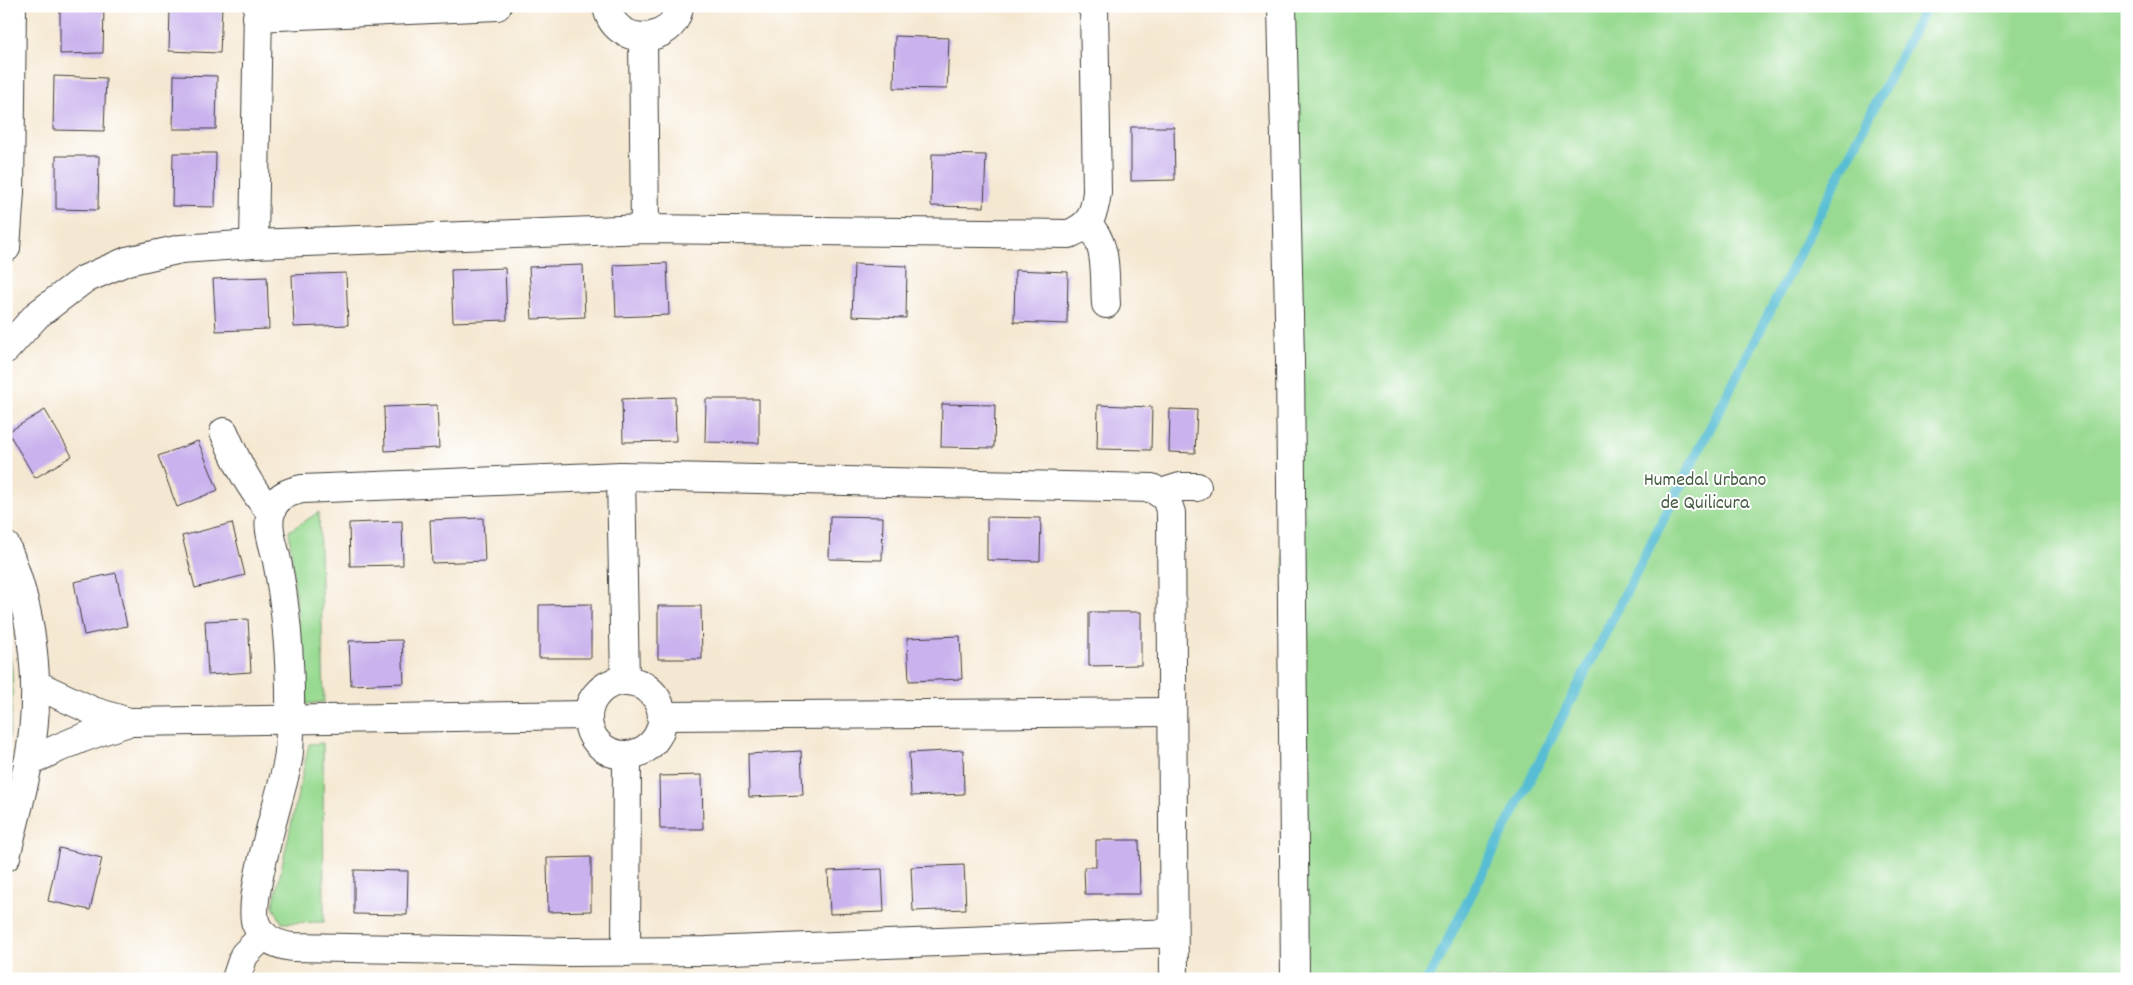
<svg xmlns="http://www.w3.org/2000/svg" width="2133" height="985" viewBox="0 0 2133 985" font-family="Dekko,sans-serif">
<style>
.green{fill:#98da91;stroke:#5a7b56}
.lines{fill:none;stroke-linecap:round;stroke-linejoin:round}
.stream{stroke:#56bdd4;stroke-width:10}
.building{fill:#c9b2ed}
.minor-casing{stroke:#3d3b37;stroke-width:30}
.minor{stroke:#fff;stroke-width:28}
.labels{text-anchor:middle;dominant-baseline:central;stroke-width:4;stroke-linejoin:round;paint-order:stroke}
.park-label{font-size:20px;fill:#475e45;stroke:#fff}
</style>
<rect width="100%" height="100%" fill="#fff"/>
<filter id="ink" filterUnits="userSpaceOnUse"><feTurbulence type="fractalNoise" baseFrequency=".02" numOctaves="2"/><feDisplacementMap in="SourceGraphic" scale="10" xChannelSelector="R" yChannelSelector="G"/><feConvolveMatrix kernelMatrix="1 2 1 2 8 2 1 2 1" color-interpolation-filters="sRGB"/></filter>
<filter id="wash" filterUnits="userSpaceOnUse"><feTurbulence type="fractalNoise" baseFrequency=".0096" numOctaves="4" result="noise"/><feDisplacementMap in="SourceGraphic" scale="20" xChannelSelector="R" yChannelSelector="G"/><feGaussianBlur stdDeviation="1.12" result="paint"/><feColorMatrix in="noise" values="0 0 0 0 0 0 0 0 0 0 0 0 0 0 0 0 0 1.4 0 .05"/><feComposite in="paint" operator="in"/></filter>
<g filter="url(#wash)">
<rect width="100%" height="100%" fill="#f5e8d2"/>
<!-- green -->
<g class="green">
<path d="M1280,6H2127V979H1287Z"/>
<path d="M319,512L324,702L306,704L289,531Z"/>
<path d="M6,636C18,676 10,723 6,763Z"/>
<path d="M323,743L324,922L282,923L273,906L309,744Z"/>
<path d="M572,976L731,978V979H572Z"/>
</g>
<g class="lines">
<!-- stream -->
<path class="stream" d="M1428,979L1926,6"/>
</g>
<g id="blocks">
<!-- building -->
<g class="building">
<path d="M60,6H104L103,53L60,54Z"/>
<path d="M170,6H222L220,53L169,51Z"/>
<path d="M895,36L949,38L947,89L894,88Z"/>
<path d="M174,75L217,76L216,129H173Z"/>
<path d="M54,76L106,78L104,131L53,130Z"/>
<path d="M1131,127H1174L1175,180L1131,181Z"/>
<path d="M173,153H216L215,207L172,206Z"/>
<path d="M932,154L986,155L984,207L931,206Z"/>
<path d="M56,156H99L98,210L56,209Z"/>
<path d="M667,263L669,315L616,317L614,265Z"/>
<path d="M854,264L907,266L906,318L852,316Z"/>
<path d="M583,265L585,317L532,319L529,267Z"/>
<path d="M505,268L507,320L453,322L451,270Z"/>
<path d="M1015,270L1068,272L1067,324L1014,322Z"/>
<path d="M346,273L348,325L294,327L292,275Z"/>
<path d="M267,277L269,329L216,331L213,279Z"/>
<path d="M675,397L676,441L623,442L622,399Z"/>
<path d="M706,399H759V443L705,442Z"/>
<path d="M942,404L995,405L994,448L941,447Z"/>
<path d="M437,405L439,448L385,451L384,407Z"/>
<path d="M1098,405L1152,407L1151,450L1097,449Z"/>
<path d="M1170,409L1197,410L1195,453L1169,452Z"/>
<path d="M45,410L72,456L35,478L8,432Z"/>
<path d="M198,441L218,490L177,507L158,456Z"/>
<path d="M830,516L883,517L882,560L829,559Z"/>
<path d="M987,517L1041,518L1040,561L987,560Z"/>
<path d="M483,518L485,561L432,563L430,520Z"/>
<path d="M402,521L403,565L350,566L349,523Z"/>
<path d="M232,523L245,575L195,588L182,536Z"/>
<path d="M116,573L127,626L84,635L74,582Z"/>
<path d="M591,604V658H539V605Z"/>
<path d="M658,606H701L702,659H658Z"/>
<path d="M1089,612H1141V665L1089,666Z"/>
<path d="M248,619L251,672L208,675L205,621Z"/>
<path d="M960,636L962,679L909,681L907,638Z"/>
<path d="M402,640L404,683L351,685L349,641Z"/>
<path d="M963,750L964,794L911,796L909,753Z"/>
<path d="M801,751L803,795L749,797L748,754Z"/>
<path d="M702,775L703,829H660L659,776Z"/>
<path d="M1096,840H1139L1140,894H1085L1084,867H1096Z"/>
<path d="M59,848L102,858L90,910L48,901Z"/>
<path d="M591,857V911L548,912L547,858Z"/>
<path d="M964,865L966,909L913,911L911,867Z"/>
<path d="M882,869L884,912L830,914L828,871Z"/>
<path d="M354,870L408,871L407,915L354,914Z"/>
<path d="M1038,975V979H989V977Z"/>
<rect x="1106" y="977" width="36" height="2"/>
</g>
</g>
</g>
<g filter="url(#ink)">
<use href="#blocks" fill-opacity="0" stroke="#3d3b37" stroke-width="1"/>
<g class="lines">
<defs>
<g id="minor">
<path d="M607,6C613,47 674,47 679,6"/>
<path d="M1282,6L1290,359L1295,979"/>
<path d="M257,17L497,6"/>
<path d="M643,38L645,229"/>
<path d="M1087,224C1109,243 1104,277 1106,304"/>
<path d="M254,244L258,6"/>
<path d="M6,248L10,192L12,6"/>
<path d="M6,349L37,315L83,280L127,261L181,249L254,244L645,229L1069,234C1091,225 1094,215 1097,192L1094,6H1091"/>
<path d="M224,432C237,462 249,488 271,512"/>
<path d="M621,476L625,681"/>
<path d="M1161,493L1180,487H1197"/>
<path d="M6,546C34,614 43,691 28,764C22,795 13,826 6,857"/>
<circle cx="625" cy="718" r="37"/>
<path d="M35,684L93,711L129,722"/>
<path d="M662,716L1172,712"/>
<path d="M28,763C61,745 93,733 129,722L588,715"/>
<path d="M1173,933L706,951L567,952L292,947C278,945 262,939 256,924C246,900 281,796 287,765C290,752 290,740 290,727C291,671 288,616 277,561C274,545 266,528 271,512C275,497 288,492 302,489L621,476L1152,488L1166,498L1171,513L1174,979"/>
<path d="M626,952L627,756"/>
<path d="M236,979L244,955L264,935"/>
</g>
</defs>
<!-- minor casing -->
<use href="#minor" class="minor-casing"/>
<!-- minor -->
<use href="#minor" class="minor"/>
</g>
</g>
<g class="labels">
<!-- park labels -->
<g class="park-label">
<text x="1705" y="481">Humedal Urbano<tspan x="1705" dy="23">de Quilicura</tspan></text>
</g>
</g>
<!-- margin -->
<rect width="2133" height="985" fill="none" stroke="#fff" stroke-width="25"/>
</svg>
